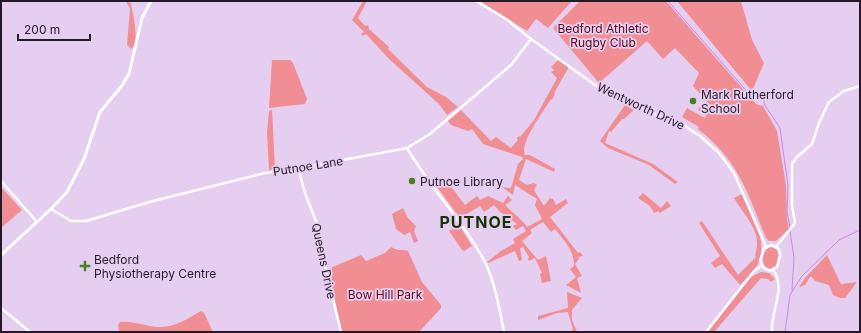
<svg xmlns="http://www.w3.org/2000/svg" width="861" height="333" viewBox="0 0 861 333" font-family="Inter,sans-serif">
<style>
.green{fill:#f18e94}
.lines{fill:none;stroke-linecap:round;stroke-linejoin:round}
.stream{stroke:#cd86e7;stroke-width:1}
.minor{stroke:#fff;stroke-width:2.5}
.major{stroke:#fff;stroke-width:3}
.poi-dot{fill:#448221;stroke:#e6cef0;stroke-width:1.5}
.labels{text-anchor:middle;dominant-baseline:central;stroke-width:3.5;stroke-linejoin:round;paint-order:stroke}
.park-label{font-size:12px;fill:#590819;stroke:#e6cef0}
.poi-label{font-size:12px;fill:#231a27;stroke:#e6cef0;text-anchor:start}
.street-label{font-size:12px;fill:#231a27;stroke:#e6cef0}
.district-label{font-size:16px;font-weight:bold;letter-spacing:1px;fill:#153304;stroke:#e6cef0}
</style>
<rect width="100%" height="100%" fill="#e6cef0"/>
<!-- green -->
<g class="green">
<path d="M126,1L131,3C132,13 141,43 131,49L127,45L130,9Z"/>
<path d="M363,1H367L358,18L365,26L368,25L369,29L389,47L388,49L427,87L446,97L458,107L447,115L439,104L389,59L366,34L362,36L361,34L364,32L352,20Z"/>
<path d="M480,1H572L548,28L536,19L527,31Z"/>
<path d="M580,1H666L756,104L763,106L777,131L786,185L787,218L789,229L776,241H769L766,238C747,192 739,161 698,129L699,127L682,117L687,108L705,118L706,115L698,110L702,103H704L710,108L711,106L693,86L699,73L675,48L663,59L647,41L599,83L553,28Z"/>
<path d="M677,1H741L752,40L764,63L752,91Z"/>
<path d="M272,60H290L293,63L307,99L305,104L269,108Z"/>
<path d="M558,60L569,67L554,93L555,94L552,100L551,99C544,111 519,143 525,155H530L555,169L554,172L526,159L519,180L527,185L534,183L537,185L534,190L544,206L550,198L553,199L556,205L566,199L568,203L550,217L578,253L580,252L583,256L578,257L579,259L575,264L582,276L577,278L581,293L566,285L576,277L570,269L574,266C574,250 565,242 555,229L551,232L543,222L530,230L532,233L522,241L538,260L546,256L551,281L542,283L540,274L542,273L535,258L529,261L528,259L529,257L523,247L520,248L522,260L519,261L515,251L488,263L487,262L501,251L515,243L513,239L526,231L523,226L516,230L513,226L517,224L499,211L494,205L484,212L480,206L460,218L437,187L446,180L465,205L477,196L480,200L488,196L503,203L508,196L512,200L505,205C514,214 521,218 527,227L542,219L535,205L537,199L515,185L513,195L502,187L511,188L518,164L523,159L522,157L483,144L472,129L468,131L451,125L448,121L461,110L491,141L496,137L511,148L518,140L517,138L519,136L520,137L534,120L557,78L551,72L554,70L551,67Z"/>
<path d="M625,105L634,110L624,119H622L611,132L609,131L605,143L653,164L678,182L675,184L649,165L608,148L600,141Z"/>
<path d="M272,110L275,169L269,170L267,133L269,111Z"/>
<path d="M1,187L22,210L1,228Z"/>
<path d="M643,193L661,208L667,201L671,206L660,213L658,211L654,213L650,206L638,198Z"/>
<path d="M742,194C751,215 769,240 758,264C754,272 746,279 740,285L722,264L715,268L711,263L720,256L699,223L702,221L738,275L756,257L755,255C763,232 746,218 734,198Z"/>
<path d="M403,208L408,218L416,226L414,231L418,241L414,243L410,232L404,235L396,229L392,214Z"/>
<path d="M459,225L472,246L464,251L462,250L449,231Z"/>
<path d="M391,247L398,250H405L408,251L422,282L441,305V308L419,332H342L328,269L361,255L366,261L385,253Z"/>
<path d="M770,247L776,249L779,255L778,264L770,269L764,266C762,258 763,251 770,247Z"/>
<path d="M827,255L841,284L857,282L845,298H840L833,295L829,285L815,281L812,277H810L805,285L799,287L805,278Z"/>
<path d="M761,272L769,273L775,279L771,282L768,279L761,278L714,332H708L751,277Z"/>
<path d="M567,292L582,298L572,310V320L577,332H568L573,330L568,312L557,313L538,320V316L568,308Z"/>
<path d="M201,311L204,313L213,332H119L118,325L120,322C134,321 144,326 157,327C174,328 187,319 201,311Z"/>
</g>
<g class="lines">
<!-- stream -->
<g class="stream">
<path d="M668,1L750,95H759L764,99V104L780,128L788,186L787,211L790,228"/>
<path d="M790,231L794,258L792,290"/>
<path d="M785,332L790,295L802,276L839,240L860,230"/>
</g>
<!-- minor -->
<g class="minor">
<path d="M476,1L506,19L531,39L595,85L631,104L685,126L700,136L719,153L734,173L766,247"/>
<path d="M407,148C431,189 464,222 486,264C495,283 500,311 504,332"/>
<path d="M298,168L305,193L319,229L322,254L341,332"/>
<path d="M1,181L37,222"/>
<path d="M51,209L71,221H86L153,201L265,173L289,170L407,148L430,134L511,65L531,39"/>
<path d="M772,245L779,249L780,255L777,267L770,271L764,268L760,261L764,248Z"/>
<path d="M776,247L795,223L792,205V164L797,157L812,144L819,123L829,102L844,91L860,86"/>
<path d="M1,308L30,332"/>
<path d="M706,332L754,271L761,266"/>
<path d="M772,332C770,313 787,288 773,270"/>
</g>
<!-- major -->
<path class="major" d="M1,255L51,209L67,192L84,159L100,112L121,87L129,74L142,18L151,1"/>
</g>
<!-- markers -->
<g class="poi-dot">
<circle cx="693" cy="101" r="4"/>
<circle cx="412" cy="181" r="4"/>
<path d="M83 260h4v4h4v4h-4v4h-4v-4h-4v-4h4z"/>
</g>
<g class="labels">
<!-- park labels -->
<g class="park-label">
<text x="603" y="28">Bedford Athletic<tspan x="603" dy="14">Rugby Club</tspan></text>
<text x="385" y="294">Bow Hill Park</text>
</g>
<!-- poi labels -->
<g class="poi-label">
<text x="701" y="94">Mark Rutherford<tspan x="701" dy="14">School</tspan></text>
<text x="420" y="181">Putnoe Library</text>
<text x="94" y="259">Bedford<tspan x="94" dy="14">Physiotherapy Centre</tspan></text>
</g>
<!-- street labels -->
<g class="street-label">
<text transform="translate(641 106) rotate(25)">Wentworth Drive</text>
<text transform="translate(308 166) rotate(-9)">Putnoe Lane</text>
<text transform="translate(324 261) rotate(78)">Queens Drive</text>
</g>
<!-- district labels -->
<g class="district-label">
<text x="476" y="222">PUTNOE</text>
</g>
</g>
<!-- border -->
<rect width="861" height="333" fill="none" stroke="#231a27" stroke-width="4"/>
<!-- scale -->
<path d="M18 34v6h72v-6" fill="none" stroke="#231a27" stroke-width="2"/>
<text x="24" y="34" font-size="12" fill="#231a27" stroke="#e6cef0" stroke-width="3" paint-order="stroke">200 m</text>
</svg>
